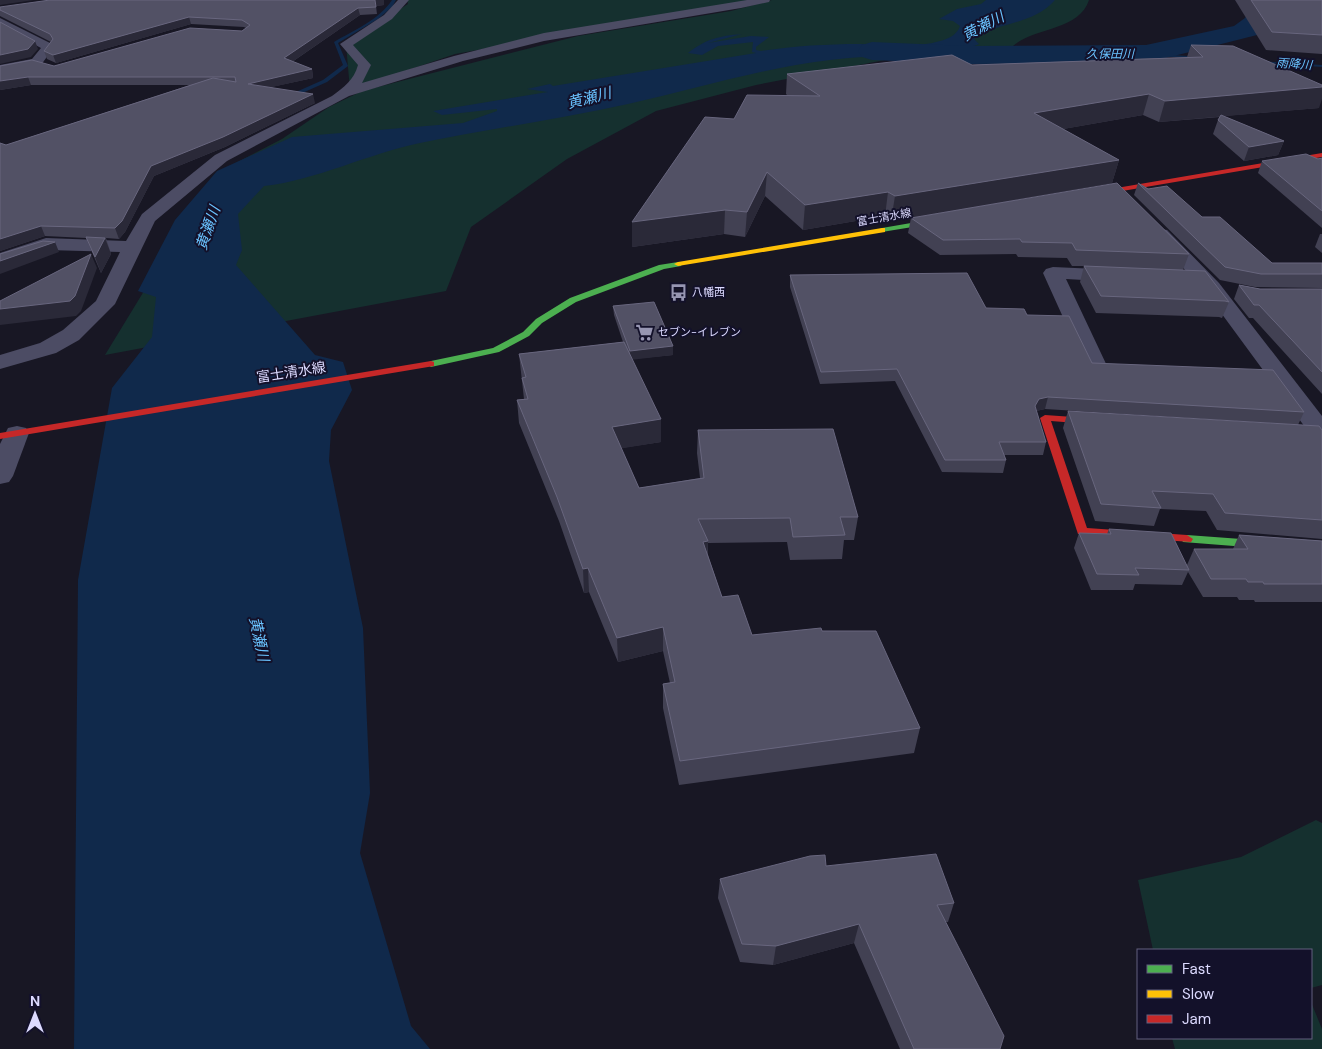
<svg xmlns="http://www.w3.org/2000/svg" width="1322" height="1049" viewBox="0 0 1322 1049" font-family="'DM Sans','Noto Sans JP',sans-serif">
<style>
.green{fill:#15302f}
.water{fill:#10294b}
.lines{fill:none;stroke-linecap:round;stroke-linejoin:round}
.stream{fill:#10294b;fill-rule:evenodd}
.river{fill:#10294b;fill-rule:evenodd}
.street{fill:#4c4c64;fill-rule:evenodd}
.fast{fill:#4caf50;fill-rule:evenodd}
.slow{fill:#ffc107;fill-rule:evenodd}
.jam{fill:#c62828;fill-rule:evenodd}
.wall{fill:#424153}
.shaded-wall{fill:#2a2938}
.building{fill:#525165;stroke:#68667e}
.labels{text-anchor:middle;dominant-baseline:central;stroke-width:4;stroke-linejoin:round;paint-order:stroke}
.far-street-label{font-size:11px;fill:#dcdaff;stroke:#13112a}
.far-poi-label{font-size:11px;fill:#dcdaff;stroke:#13112a;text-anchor:start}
.far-water-label{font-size:12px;font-style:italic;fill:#69c2fe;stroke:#13112a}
.street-label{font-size:14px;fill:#dcdaff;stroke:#13112a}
.water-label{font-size:15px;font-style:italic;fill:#69c2fe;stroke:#13112a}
</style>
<rect width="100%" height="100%" fill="#181724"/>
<!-- green -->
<g class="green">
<path d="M407,0H756L455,54L350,90L346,44L408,4Z"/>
<path d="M772,0H1089C1079,31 1034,27 1013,46L1026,61L890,59L756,85L656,111L567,159L471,227L446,291L105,355L216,173L282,139L329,107L362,91L578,36L731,11Z"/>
<path d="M1316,820L1322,823V985L1311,988V950H1153L1138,880L1241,857Z"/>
<path d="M1311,1002L1322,1029V1049H1175L1172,1038H1311Z"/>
</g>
<!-- water -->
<path class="water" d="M986,0H1055C1034,25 999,21 974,39L979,44L961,52L959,57C916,57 873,54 830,60C762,68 695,89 628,104C559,119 489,129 420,143C367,154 317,180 264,186L238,214L242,250L236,265L315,355L343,362L352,390L331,430L329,461L363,628L370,793L360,853L411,1026L430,1049H74L78,580L112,388L152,337L156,297L138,291L175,220L217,171L292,137L463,123L497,111V109L442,115L433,111L548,92L527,89L550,84L553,86L756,53L752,52L753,42L718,46L702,55L688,53C706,39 719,36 742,34L708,43L751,36L769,37L756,47V50L761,51C794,46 826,44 860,44C885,44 914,49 940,41C948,39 957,35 960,26L953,21L939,19L957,9L981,4Z"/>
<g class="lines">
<!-- stream -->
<g class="stream">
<path d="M392,0H396L392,7L378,19L338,43L348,66L327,82L291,98H287V96L323,80L343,65L334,42C354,30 379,20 392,0Z"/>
<path d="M1146,53L1201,57L1203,58L1201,59L1144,55Z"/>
<path d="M1259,61L1322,65V67L1261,63Z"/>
</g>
<!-- river -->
<path class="river" d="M1249,0H1278L1280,3L1267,25L1257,35L1146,63L967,64L872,60L862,57L858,51L862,45L872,42L967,46L1146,45L1234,26L1245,18L1253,5Z"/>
<!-- street -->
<g class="street">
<path d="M398,0H409L392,19L353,45L371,65L362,83L454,56L544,33L747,0H770L769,2L741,8L544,41L463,61L349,96L227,161L155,221L115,304L79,340L56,353L0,369V355L40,343L63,330L96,301L120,252L47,250L0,265V253L46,238L126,241L142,214L215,155L332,96C344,87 354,80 358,65L340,44L384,15Z"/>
<path d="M0,18L52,44L54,47L41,65L0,73V65L32,59L41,48L0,26Z"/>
<path d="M1161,229L1167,230L1219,283L1322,416V440L1313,438L1205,291L1155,238L1152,234L1155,230Z"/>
<path d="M1053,267L1119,270L1126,272L1129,276L1126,280L1119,282L1066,279L1108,368L1105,373L1097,375L1089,373L1086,368L1043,273L1046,269Z"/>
<path d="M17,426L26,428L29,433L13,476L9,482L0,484V444L8,428Z"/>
</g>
<!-- fast -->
<g class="fast">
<path d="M946,217H949V221L882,232L878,230L882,228Z"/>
<path d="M678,262L682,264L681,266L664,269L576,302L542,323L529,336L499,352L431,367L426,364L431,361L493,348L523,332L536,319L570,298L659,265Z"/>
<path d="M1187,535L1322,545V553L1183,542L1181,539Z"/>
</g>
<!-- slow -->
<path class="slow" d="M882,228H885V232L678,266L674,264L678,262Z"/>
<!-- jam -->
<g class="jam">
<path d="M1322,153V157L1087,197L1084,195L1087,193Z"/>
<path d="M431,361L434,362V366L0,439V433Z"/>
<path d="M1045,415L1102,419L1107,422L1102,425L1051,421L1087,528L1187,535L1193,539L1191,542L1078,534L1040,418Z"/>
</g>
</g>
<!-- wall -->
<g class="wall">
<path d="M1235,0H1322V54L1266,50Z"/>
<path d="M384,5L376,6L377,14L360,15L292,62L312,69L313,78L271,87L315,103L225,147L154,176L125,232L119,239L106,238L111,254L101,273L86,238L45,236L0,251V143L6,145L190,85H31L0,90V66H54L242,31L246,28L244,27L191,24L56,63L47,59L44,51L51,42L0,16V7Z"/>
<path d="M1191,45L1319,108L1223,116L1284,141L1278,155L1244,161L1213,134L1218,120L1220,117L1159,122L1143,115L1063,129L1119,160L1112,183L891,221L885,216L803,230L765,196L745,237L724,234L632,247L734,119L788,96L786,94L787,74L972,65L1187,57Z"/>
<path d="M1322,158V228L1258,173L1262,161Z"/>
<path d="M1138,183L1202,217L1272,263H1322V288L1255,287L1220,280L1134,195Z"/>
<path d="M911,218L1189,254L1183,270L1229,302L1222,318L1219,317L1096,313L1080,282L1084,266H1072L1067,258L1018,257L1016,254L940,255L908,233Z"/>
<path d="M1320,234H1322V253L1315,247Z"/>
<path d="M790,275L1027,315L1092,363L1304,412L1298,425L1045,409L1036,411L1046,442L1043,455H1004L1006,460L1003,473L942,472L895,381L820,384L790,287Z"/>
<path d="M1239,285L1260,289H1322V394L1253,318H1249L1234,299Z"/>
<path d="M613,306L673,355L632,359L661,442L621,448L639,488L700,478L697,453L698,430L858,517L854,540H844L842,559L790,560L787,542L708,543V555L722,597L752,635L822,631L920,728L914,753L679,785L663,708V684L670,683L663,651L618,662L589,592L584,593L559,521L519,423L517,400L524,399L519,354L623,342L614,315Z"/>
<path d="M1068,411L1322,430V539L1217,530L1206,511L1160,509L1154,526L1095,521L1063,428Z"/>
<path d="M1109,529L1187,565L1194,549H1233L1239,535L1322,541V602H1255L1254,600H1239L1237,597H1203L1188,572L1182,585L1135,584L1133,590H1091L1074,548L1079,533L1107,534Z"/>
<path d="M826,866L954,903L948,922H945L1000,1049H900L854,943L773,965L740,962L718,898L720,879Z"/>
</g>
<!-- shaded-wall -->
<g class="shaded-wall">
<path d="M0,0H34L0,5Z"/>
<path d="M375,0H384V5L376,6L377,14Z"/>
<path d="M358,8L360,15L286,66L284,58Z"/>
<path d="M189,17L191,24L56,63L53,55Z"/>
<path d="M35,41L38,49L31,57L0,64V55Z"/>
<path d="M312,69L313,78L250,92L248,84Z"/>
<path d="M28,77L31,85L0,90V81Z"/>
<path d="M1322,87V99L1319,108L1159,122L1165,101Z"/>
<path d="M313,94L315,103L225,147L154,176L125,232L119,239L115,228L151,166Z"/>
<path d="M1149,94L1143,115L1029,135L1034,113Z"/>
<path d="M1284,141L1278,155L1244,161L1249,147Z"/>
<path d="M1119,160L1112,183L891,221L895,196Z"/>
<path d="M767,172L765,196L745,237L747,212Z"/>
<path d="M888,192L885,216L803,230L805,205Z"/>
<path d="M725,210L724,234L632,247V222Z"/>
<path d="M41,226L45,236L0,251V239Z"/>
<path d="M105,238L111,254L101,273L95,257Z"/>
<path d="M55,242L59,252L0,274V261Z"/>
<path d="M91,254L97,268L81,311L76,316L0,325V309Z"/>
<path d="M673,346V355L630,360V351Z"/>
<path d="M1048,397L1045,409L1036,411L1035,406L1039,399Z"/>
<path d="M661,419V442L612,450V427Z"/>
<path d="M708,541L707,564L703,542Z"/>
<path d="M588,568L589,592L584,593L583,569Z"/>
<path d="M663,627V651L618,662L617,638Z"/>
<path d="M859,924L854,943L773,965L776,946Z"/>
</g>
<!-- building -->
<g class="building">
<path d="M50,0H375L376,7L358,8L284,58L312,69L248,84L313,94L223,137L151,166L122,221L115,228L41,226L0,239V143L6,145L213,78L236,82L235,77H28L0,81V66L32,60L54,66L190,28L242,31L250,25L242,20L189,17L53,55L44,51L53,39L50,34L0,10V7Z"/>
<path d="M1251,0H1322V35L1272,32Z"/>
<path d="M0,22L35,41L28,49L0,55Z"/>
<path d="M1191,45L1233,46L1322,85V87L1165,101L1149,94L1034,113L1119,160L895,196L888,192L805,205L767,172L747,212L725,210L632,222L705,117L734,119L747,95L820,96L787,74L952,55L972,65L1203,57Z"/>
<path d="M1221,115L1284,141L1249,147L1218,120Z"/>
<path d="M1306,154L1318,159L1322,158V211L1262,161Z"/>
<path d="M1117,183L1189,254L1076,250L1072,243L1022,242L1020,239L943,240L911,218Z"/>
<path d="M1138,183L1148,189L1167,186L1202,217H1220L1272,263H1322V274H1261L1225,267Z"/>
<path d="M86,237L105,238L95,257Z"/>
<path d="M43,241L55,242L0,261V254Z"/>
<path d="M91,254L75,296L70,301L0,309V301Z"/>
<path d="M1084,266L1205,271L1229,302L1225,301L1101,296Z"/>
<path d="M967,273L986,308L1024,309L1027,315L1069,316L1092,363L1273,370L1304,412L1048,397L1039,399L1035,406L1046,442H999L1006,460H945L897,369L821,372L790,275Z"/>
<path d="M1239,285L1260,289H1322V372L1259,305H1254Z"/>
<path d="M654,302L673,346L630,351L613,306Z"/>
<path d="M624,342L661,419L612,427L639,488L704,478L698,430L833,429L858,517H840L845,535L793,537L790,518L698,519L708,541L703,542L722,597L738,595L752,635L821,628L822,631H876L920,728L680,761L663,684L675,682L663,627L617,638L588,568L583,569L557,497L517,400L528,399L522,378L526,377L519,354Z"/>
<path d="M1068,411L1319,426L1322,430V520L1225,513L1213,494L1152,491L1161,508L1101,504Z"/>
<path d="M1109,529L1171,533L1189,570L1135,568L1139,575L1097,574L1079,533L1111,534Z"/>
<path d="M1239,535L1322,541V584H1264L1263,582H1248L1246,579H1211L1194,549H1248Z"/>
<path d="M936,854L954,903L937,905L1004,1036L1000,1049H914L859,924L776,946L742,944L720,879L810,856L825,855L826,866Z"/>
</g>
<!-- icons -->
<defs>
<symbol id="bus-bare" viewBox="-9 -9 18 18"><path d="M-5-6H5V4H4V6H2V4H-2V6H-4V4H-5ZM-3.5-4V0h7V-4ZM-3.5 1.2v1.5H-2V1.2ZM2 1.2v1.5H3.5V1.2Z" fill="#9796b2" stroke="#13112a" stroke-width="2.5" paint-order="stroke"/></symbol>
<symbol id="supermarket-bare" viewBox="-9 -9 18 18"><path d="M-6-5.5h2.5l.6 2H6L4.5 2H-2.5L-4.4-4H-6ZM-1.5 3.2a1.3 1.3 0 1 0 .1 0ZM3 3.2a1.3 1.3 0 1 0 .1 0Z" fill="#9796b2" stroke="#13112a" stroke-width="2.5" paint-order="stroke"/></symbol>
</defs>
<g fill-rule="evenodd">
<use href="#bus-bare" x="666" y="280" width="25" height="25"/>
<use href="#supermarket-bare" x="632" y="320" width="25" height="25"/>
</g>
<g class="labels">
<!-- far-street labels -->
<g class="far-street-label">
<text transform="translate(884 217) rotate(-10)">富士清水線</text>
</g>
<!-- far-poi labels -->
<g class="far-poi-label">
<text x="692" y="292">八幡西</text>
<text x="658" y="332">セブン-イレブン</text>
</g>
<!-- far-water labels -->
<g class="far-water-label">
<text x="1110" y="54">久保田川</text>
<text transform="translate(1294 64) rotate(4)">雨降川</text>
</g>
<!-- street labels -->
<g class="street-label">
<text transform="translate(291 372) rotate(-9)">富士清水線</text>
</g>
<!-- water labels -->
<g class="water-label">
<text transform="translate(983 26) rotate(-28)">黄瀬川</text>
<text transform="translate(589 98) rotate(-14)">黄瀬川</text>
<text transform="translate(208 228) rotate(-71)">黄瀬川</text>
<text transform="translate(259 639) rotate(78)">黄瀬川</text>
</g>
</g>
<!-- legend -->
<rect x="1137" y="949" width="175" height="90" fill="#13112a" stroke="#63617f"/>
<rect x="1147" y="965" width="25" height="8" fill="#4caf50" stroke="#63617f"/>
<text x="1182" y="974" font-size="15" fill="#dcdaff">Fast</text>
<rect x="1147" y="990" width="25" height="8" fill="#ffc107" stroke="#63617f"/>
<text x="1182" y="999" font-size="15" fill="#dcdaff">Slow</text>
<rect x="1147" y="1015" width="25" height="8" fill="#c62828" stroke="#63617f"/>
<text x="1182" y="1024" font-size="15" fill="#dcdaff">Jam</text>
<!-- north arrow -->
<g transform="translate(35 1014)" stroke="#13112a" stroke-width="4" paint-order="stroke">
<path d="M0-4L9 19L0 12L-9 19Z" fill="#dcdaff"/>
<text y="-8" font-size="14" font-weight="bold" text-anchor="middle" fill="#dcdaff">N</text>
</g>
</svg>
